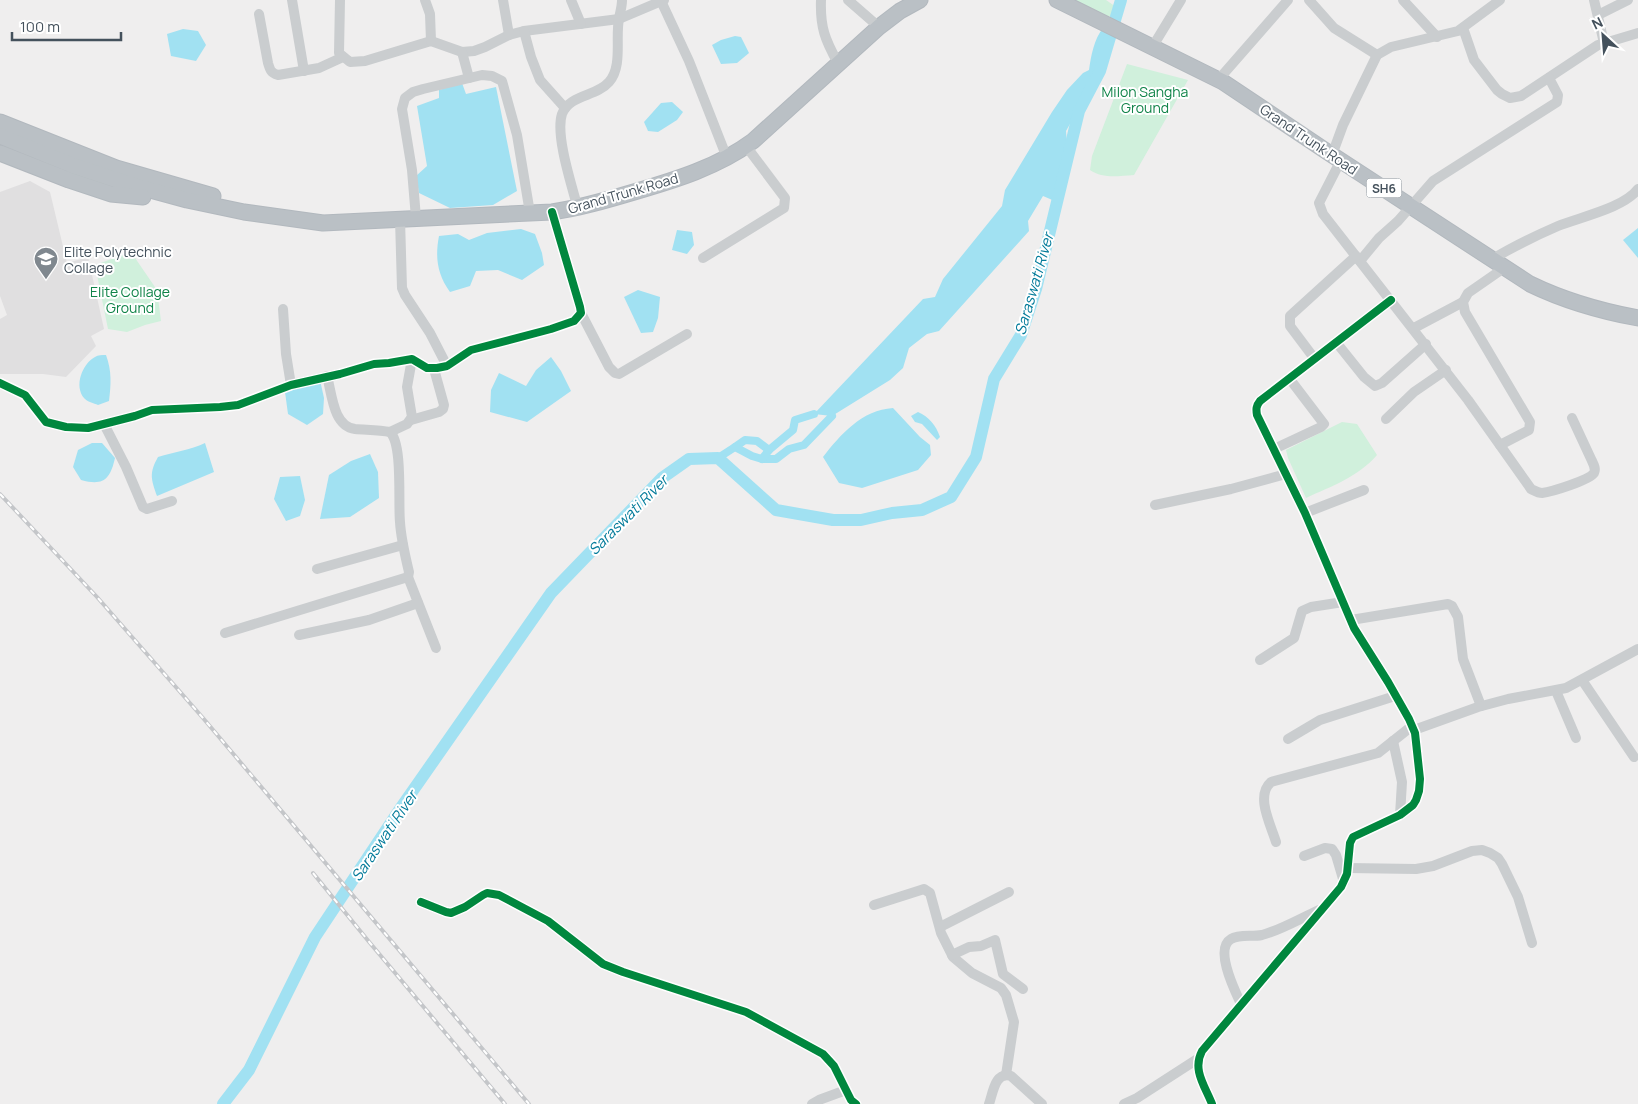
<svg xmlns="http://www.w3.org/2000/svg" width="1638" height="1104" viewBox="0 0 1638 1104" font-family="Manrope,sans-serif">
<style>
.education{fill:#e0dfe0}
.green{fill:#d0f0dc}
.water{fill:#a1e1f2}
.lines{fill:none;stroke-linecap:round;stroke-linejoin:round}
.canal{stroke:#a1e1f2;stroke-width:8}
.river{stroke:#a1e1f2;stroke-width:12}
.highway-casing{stroke:#b2b8be;stroke-width:17}
.minor{stroke:#cacdcf;stroke-width:10}
.highway{stroke:#bac0c5;stroke-width:15}
.rail-casing{stroke:#c4c6c9;stroke-width:4}
.rail{stroke:#fff;stroke-width:2;stroke-dasharray:5.5;stroke-linecap:butt}
.cycleway-casing{stroke:#fff;stroke-width:11}
.cycleway{stroke:#00873e;stroke-width:8}
.labels{text-anchor:middle;dominant-baseline:central;stroke-width:4;stroke-linejoin:round;paint-order:stroke}
.shield{fill:#fff;stroke:#7c858d;stroke-width:1}
.shield-label{font-size:12px;font-weight:bold;fill:#44515c}
.park-label{font-size:14px;fill:#0f8348;stroke:#fff}
.street-label{font-size:14px;fill:#44515c;stroke:#fff}
.poi-label{font-size:14px;fill:#44515c;stroke:#fff;text-anchor:start}
.water-label{font-size:15px;font-style:italic;fill:#037b9a;stroke:#fff}
</style>
<rect width="100%" height="100%" fill="#efeeee"/>
<!-- education -->
<path class="education" d="M30,181L50,192L67,263L88,257L104,329L91,336L96,346L66,377L43,374H0V319L7,315L0,296V192Z"/>
<!-- green -->
<g class="green">
<path d="M1075,0H1106L1119,9L1106,19Z"/>
<path d="M1127,64L1188,80L1134,175C1118,176 1103,179 1090,170L1092,156Z"/>
<path d="M131,252L157,290L161,321L145,325L127,332L108,329L95,265Z"/>
<path d="M1342,422L1357,424L1377,455C1358,477 1332,486 1306,498L1288,458L1286,450Z"/>
</g>
<!-- water -->
<g class="water">
<path d="M1103,28L1112,32L1100,71L1066,131L1068,158L1057,202L1043,196L1028,221L1029,231L939,331L927,334L909,348L903,368L890,380L832,416L814,414L923,299L935,297L943,279L1002,206L1005,190L1052,112L1067,90L1083,73L1089,70C1091,56 1094,39 1103,28Z"/>
<path d="M183,29L198,31L206,45L196,61L171,56L167,34Z"/>
<path d="M735,36L741,37L749,53L737,63L721,64L712,45L721,40Z"/>
<path d="M462,83L466,94L496,87L517,191L493,205L450,208L419,193L416,176L427,166L417,106L439,98V90Z"/>
<path d="M672,102L683,112L677,120L658,132L648,131L644,122L661,103Z"/>
<path d="M1638,228V258L1623,240Z"/>
<path d="M521,229L535,234L542,253L544,265L522,280L498,270L476,271L470,286L450,292C437,274 435,257 439,236L458,234L469,240L487,233Z"/>
<path d="M677,230L692,232L694,245L687,254L672,250Z"/>
<path d="M638,290L660,297L658,318L653,332L641,333L624,297Z"/>
<path d="M106,355C112,371 111,385 109,401L98,405C94,403 87,402 84,398C74,386 82,364 95,357C98,355 102,355 106,355Z"/>
<path d="M551,357L561,371L571,391L527,422L490,412L491,390L499,373L526,386L536,370Z"/>
<path d="M320,380L324,398L323,414L307,425L288,414L285,392Z"/>
<path d="M893,408L920,437L930,445L931,455L918,470L862,488L839,483L823,457C841,434 862,410 893,408Z"/>
<path d="M918,412C929,417 936,425 940,437L937,440L922,424L915,422L911,416Z"/>
<path d="M92,443H102L115,458C110,480 103,486 81,480L73,467L78,450Z"/>
<path d="M205,443L214,472L157,496C151,479 149,473 158,457C174,452 190,450 205,443Z"/>
<path d="M370,454L378,472L379,498L350,517L320,519L329,475L351,461Z"/>
<path d="M300,476L305,500L300,516L286,521L274,499L280,477Z"/>
</g>
<g class="lines">
<!-- canal -->
<g class="canal">
<path d="M735,447L745,440L757,441L769,450"/>
<path d="M718,458L735,447L752,456L762,459H776L789,449L804,445L832,416"/>
<path d="M762,459L769,450L793,430L795,420L814,414"/>
</g>
<!-- river -->
<path class="river" d="M223,1104L249,1070L315,937L400,809L551,593L662,478L689,459L718,458L776,510L833,520H861L892,513L922,510L951,497L976,457L994,379L1021,335L1036,289L1079,111L1100,71L1121,0"/>
<defs>
<g id="highway">
<path d="M1057,0L1223,82L1326,151L1530,284C1565,301 1600,311 1638,318"/>
<path d="M0,122L116,168L213,196"/>
<path d="M0,136L74,166L132,185L187,200L244,212L323,223L552,212C580,208 607,200 634,192C675,180 718,167 753,141L879,27L900,11L920,0"/>
<path d="M0,153L69,180L111,194L143,197"/>
</g>
</defs>
<!-- highway casing -->
<use href="#highway" class="highway-casing"/>
<!-- minor -->
<g class="minor">
<path d="M292,0L304,71"/>
<path d="M340,0L339,53L350,62L365,61L431,41L462,52L474,51L485,47L509,35L524,31L619,19L664,0"/>
<path d="M425,0L430,14L431,41"/>
<path d="M503,0L509,35"/>
<path d="M571,0L581,24"/>
<path d="M821,0C820,27 825,40 838,63"/>
<path d="M848,0L879,27"/>
<path d="M1309,0L1334,28L1377,55"/>
<path d="M1403,0L1437,37"/>
<path d="M1594,0L1604,43"/>
<path d="M661,1L689,61L727,158"/>
<path d="M259,14L268,63C270,70 271,73 278,75L319,68L343,57"/>
<path d="M1598,15L1628,0"/>
<path d="M1463,28L1474,60L1497,90L1502,94L1510,98L1521,96L1598,45L1638,33"/>
<path d="M524,31L531,57L540,80L565,108"/>
<path d="M1153,46L1181,0"/>
<path d="M462,52L469,78"/>
<path d="M1219,79L1288,0"/>
<path d="M1332,155L1343,125L1377,55L1391,47L1458,31L1500,0"/>
<path d="M1341,160L1319,203L1323,214L1468,400L1531,489C1535,491 1538,493 1542,493C1551,492 1590,480 1594,473C1596,469 1594,465 1592,461L1572,418"/>
<path d="M578,209C572,186 555,135 562,114C570,94 596,97 609,82C623,66 615,38 619,19C620,12 622,7 622,0"/>
<path d="M416,218L412,170L402,109L405,98L413,92L423,89L482,75L492,76L502,81L517,135L530,213"/>
<path d="M400,219L402,288L405,295L430,333L447,366"/>
<path d="M703,258L784,208L785,198L746,146"/>
<path d="M1491,260C1512,247 1535,236 1558,226C1580,217 1624,208 1638,189"/>
<path d="M1360,261L1379,238L1398,221L1433,181L1557,102L1558,95L1549,78"/>
<path d="M283,309L286,354L291,385"/>
<path d="M581,313L609,367L615,373L619,374L687,334"/>
<path d="M1414,328L1463,302"/>
<path d="M1336,342L1364,377L1375,386L1382,383L1426,344"/>
<path d="M1314,358L1290,326V316L1356,256"/>
<path d="M0,383L25,395L46,422L66,427L88,428L135,416L152,410L220,407L238,405L291,385L340,374L374,364L389,363L412,359L427,368H437L447,366L471,350L551,329L574,321L581,313L580,307L552,212"/>
<path d="M1386,419L1414,392L1446,370"/>
<path d="M411,420L439,412L443,409L444,405L434,369"/>
<path d="M104,424L126,467L143,507L147,509L172,501"/>
<path d="M390,432L407,424L412,417L407,387L412,359"/>
<path d="M1500,445L1529,430L1530,422L1465,312L1463,302L1468,293L1504,268"/>
<path d="M1274,449L1321,427L1324,424L1289,378"/>
<path d="M1155,505L1231,489L1286,474"/>
<path d="M1305,513L1364,490"/>
<path d="M317,569L403,545"/>
<path d="M408,577L436,648"/>
<path d="M1351,620L1448,604L1452,606L1458,617L1463,659L1481,706"/>
<path d="M225,633L408,577L409,572C405,555 401,539 400,522C398,503 403,444 390,432C379,430 367,430 355,429C333,426 332,394 327,376"/>
<path d="M299,635L369,620L418,603"/>
<path d="M1260,660L1294,638L1302,611L1311,607L1343,602"/>
<path d="M1582,680L1634,757"/>
<path d="M1556,691L1576,738"/>
<path d="M1414,730L1478,707L1508,699L1566,688L1638,649"/>
<path d="M1288,739L1320,720L1395,696"/>
<path d="M1393,741L1402,782L1400,815"/>
<path d="M1276,842C1271,825 1255,796 1271,782L1378,753L1412,726"/>
<path d="M1304,856L1325,848L1332,849L1336,855L1344,882"/>
<path d="M1348,868L1416,869L1433,866L1472,851L1482,850L1490,853L1498,858L1502,864L1518,897L1532,943"/>
<path d="M421,902L446,912L451,913L465,907L483,895L487,893L499,895L548,921L603,964L623,972L746,1012L823,1054L834,1066L851,1100L856,1104"/>
<path d="M874,905L921,890L924,889L930,893L941,933L953,957L972,973L1001,988L1006,995L1014,1022L1006,1075"/>
<path d="M940,927L1009,892"/>
<path d="M952,955L969,947L981,946L995,940L1003,974L1023,989"/>
<path d="M1241,1004C1235,991 1214,949 1231,939C1239,934 1252,937 1262,935C1281,930 1301,918 1319,910"/>
<path d="M812,1104L819,1100L846,1090"/>
<path d="M989,1104C993,1093 995,1071 1011,1076L1042,1104"/>
<path d="M1124,1104L1137,1098L1199,1058"/>
<path d="M1212,1104C1205,1086 1192,1070 1202,1051L1341,887L1347,874L1350,843L1353,837L1400,815L1413,805L1416,800L1419,791L1420,779L1415,733L1409,719L1388,682L1354,628L1305,513L1257,415C1256,409 1256,406 1260,401L1391,300"/>
</g>
<!-- highway -->
<use href="#highway" class="highway"/>
<defs>
<g id="rail">
<path d="M0,494L97,597L203,718L529,1104"/>
<path d="M313,873L370,943L505,1104"/>
</g>
</defs>
<!-- rail casing -->
<use href="#rail" class="rail-casing"/>
<!-- rail -->
<use href="#rail" class="rail"/>
<defs>
<g id="cycleway">
<path d="M0,383L25,395L46,422L66,427L88,428L135,416L152,410L220,407L238,405L291,385L340,374L374,364L389,363L412,359L427,368H437L447,366L471,350L551,329L574,321L581,313L580,307L552,212"/>
<path d="M421,902L446,912L451,913L465,907L483,895L487,893L499,895L548,921L603,964L623,972L746,1012L823,1054L834,1066L851,1100L856,1104"/>
<path d="M1212,1104C1205,1086 1192,1070 1202,1051L1341,887L1347,874L1350,843L1353,837L1400,815L1413,805L1416,800L1419,791L1420,779L1415,733L1409,719L1388,682L1354,628L1305,513L1257,415C1256,409 1256,406 1260,401L1391,300"/>
</g>
</defs>
<!-- cycleway casing -->
<use href="#cycleway" class="cycleway-casing"/>
<!-- cycleway -->
<use href="#cycleway" class="cycleway"/>
</g>
<!-- icons -->
<defs>
<symbol id="university-pin" viewBox="-11 -11 22 30"><path d="M0 17L-7.5 6A9.5 9.5 0 1 1 7.5 6Z" fill="#80888f" stroke="#fff"/><path d="M0-5L7-2L0 1L-7-2ZM-4 1L0 2.5L4 1V4Q0 6-4 4Z" fill="#fff"/></symbol>
</defs>
<g fill-rule="evenodd">
<use href="#university-pin" x="32" y="245" width="28" height="38"/>
</g>
<g class="labels">
<!-- shield labels -->
<rect class="shield" x="1366.5" y="178.5" width="35" height="19" rx="4"/>
<g class="shield-label">
<text x="1384" y="188">SH6</text>
</g>
<!-- park labels -->
<g class="park-label">
<text x="1145" y="91">Milon Sangha<tspan x="1145" dy="16">Ground</tspan></text>
<text x="130" y="291">Elite Collage<tspan x="130" dy="16">Ground</tspan></text>
</g>
<!-- street labels -->
<g class="street-label">
<text transform="translate(1309 139) rotate(34)">Grand Trunk Road</text>
<text transform="translate(623 193) rotate(-16)">Grand Trunk Road</text>
</g>
<!-- poi labels -->
<g class="poi-label">
<text x="64" y="251">Elite Polytechnic<tspan x="64" dy="16">Collage</tspan></text>
</g>
<!-- water labels -->
<g class="water-label">
<text transform="translate(1034 284) rotate(-74)">Saraswati River</text>
<text transform="translate(628 515) rotate(-45)">Saraswati River</text>
<text transform="translate(384 836) rotate(-56)">Saraswati River</text>
</g>
</g>
<!-- north arrow -->
<g transform="translate(1603 35) rotate(334)" stroke="#ffffff" stroke-width="4" paint-order="stroke">
<path d="M0-4L9 19L0 12L-9 19Z" fill="#44515c"/>
<text y="-8" font-size="14" font-weight="bold" text-anchor="middle" fill="#44515c">N</text>
</g>
<!-- scale -->
<path d="M12 32v8h109v-8" fill="none" stroke="#44515c" stroke-width="2.5"/>
<text x="20" y="32" font-size="15" fill="#44515c" stroke="#ffffff" stroke-width="4" paint-order="stroke">100 m</text>
</svg>
